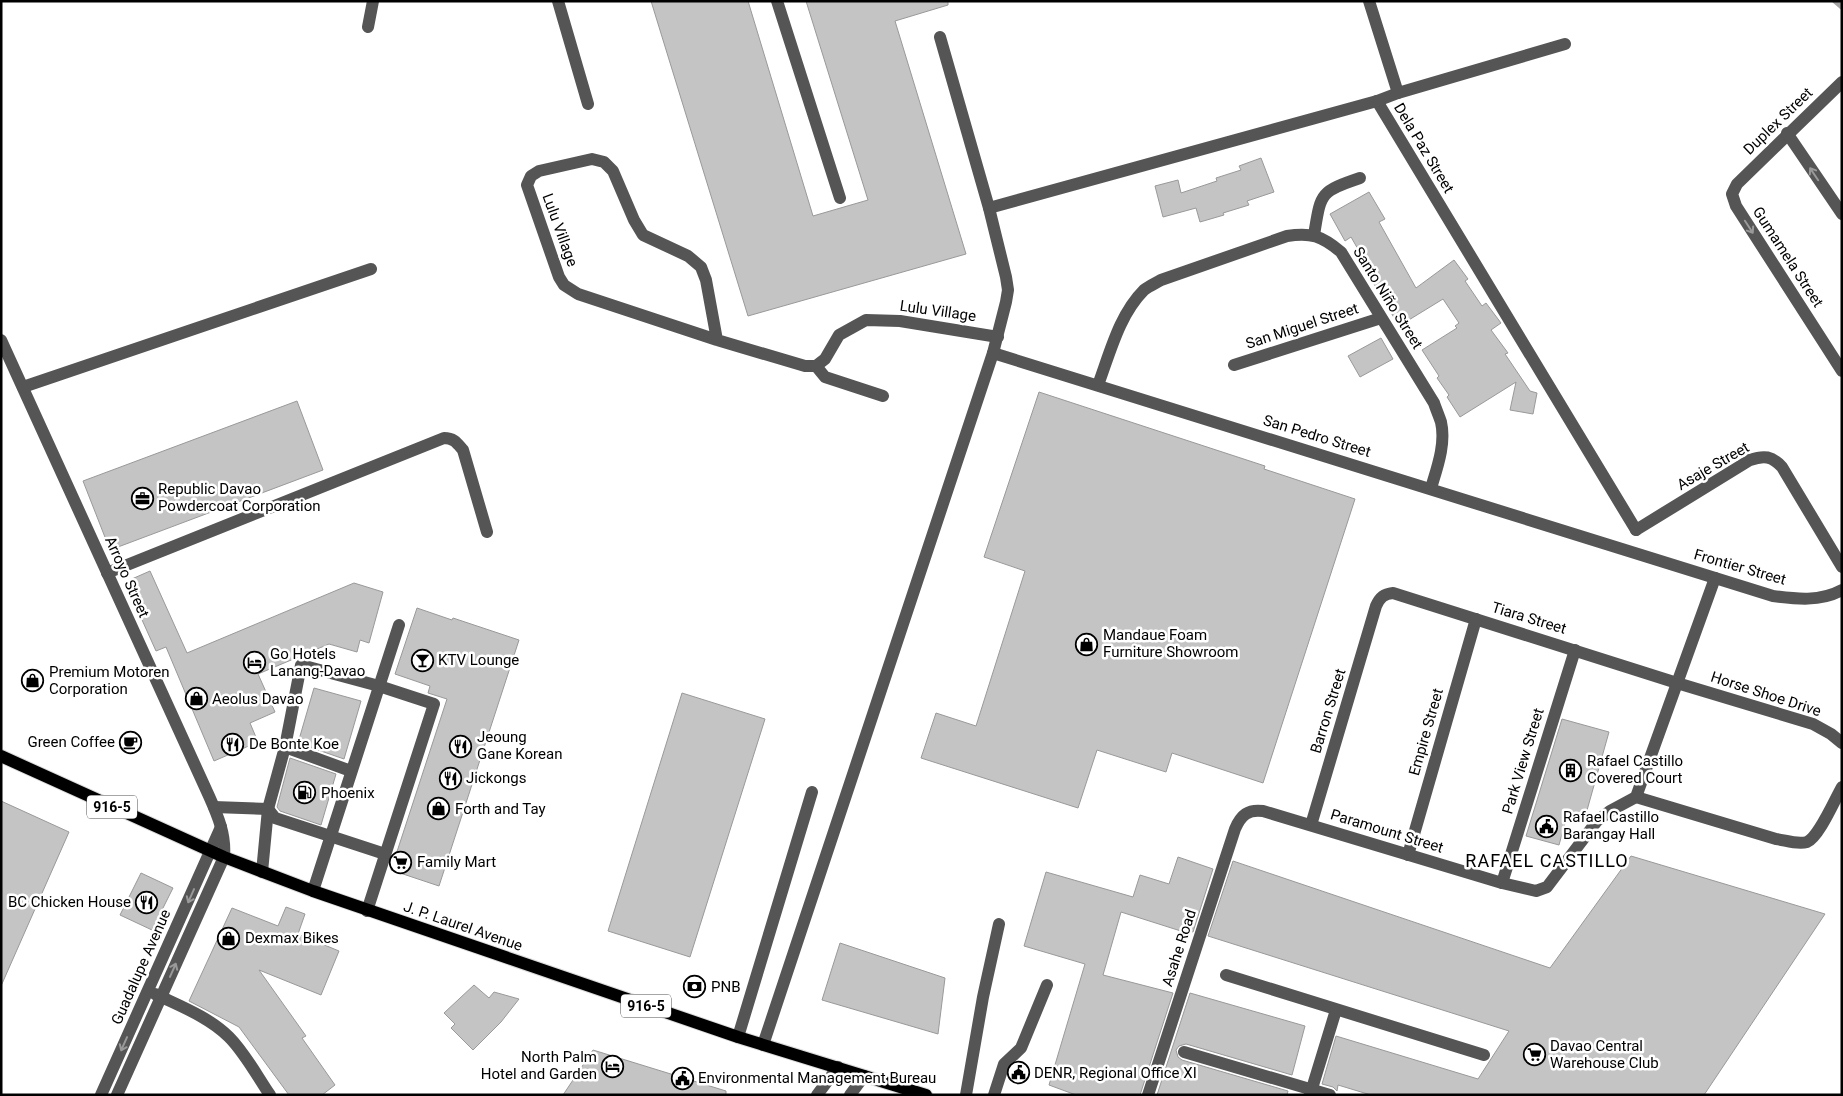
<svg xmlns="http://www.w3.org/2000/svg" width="1843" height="1096" viewBox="0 0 1843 1096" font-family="Roboto,sans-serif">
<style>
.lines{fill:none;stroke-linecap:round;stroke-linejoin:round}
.stream{stroke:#a3a3a3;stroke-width:5.5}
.building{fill:#c4c4c4;stroke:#999}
.major-casing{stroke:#dbdbdb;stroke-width:14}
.minor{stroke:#555;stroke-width:12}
.major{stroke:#000;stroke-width:12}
.oneway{stroke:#999}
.labels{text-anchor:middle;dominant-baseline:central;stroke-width:5;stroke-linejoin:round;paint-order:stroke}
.shield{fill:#fff;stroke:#4c4c4c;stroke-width:1}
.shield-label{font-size:14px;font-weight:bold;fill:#000}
.street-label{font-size:15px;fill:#000;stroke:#fff}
.poi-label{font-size:15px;fill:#000;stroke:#fff;text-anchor:start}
.quarter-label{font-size:18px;letter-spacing:1px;fill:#000;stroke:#fff}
</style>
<rect width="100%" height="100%" fill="#fff"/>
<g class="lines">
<!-- stream -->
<path class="stream" d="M1835,1L1842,7"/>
</g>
<!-- building -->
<g class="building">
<path d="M651,1H748L813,216L868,200L806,1H948V5L895,21L966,254L748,316Z"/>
<path d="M1261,158L1274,192L1247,201L1249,205L1223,213L1224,215L1200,222L1196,208L1163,217L1155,186L1178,180L1181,193L1217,181L1216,178L1241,170L1239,166Z"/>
<path d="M1369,192L1385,219L1379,222L1416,288L1454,260L1468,279L1465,281L1482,306L1486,303L1501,323L1491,330L1508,353L1505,354L1530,391L1537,393L1533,414L1510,410L1516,382L1460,417L1447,397L1449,395L1437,378L1439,376L1422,350L1457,328L1455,326L1459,323L1443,299L1399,326L1371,279L1374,277L1351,237L1345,241L1330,214Z"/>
<path d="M1381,338L1393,359L1360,377L1348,356Z"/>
<path d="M1039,392L1265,466L1264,469L1355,499L1263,783L1172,753L1166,772L1097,750L1078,808L921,758L936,713L976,726L1025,571L984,557Z"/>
<path d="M297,401L323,470L110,550L83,481Z"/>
<path d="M150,571L187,653L354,583L383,592L369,643L360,640L357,652L329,644L258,674L275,712L250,723L258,742L214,761L166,647L156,651L125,582Z"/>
<path d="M417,608L452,620L453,618L519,640L439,886L391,870L447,699L428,693L430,686L395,674Z"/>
<path d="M314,688L361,701L344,759L298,743Z"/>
<path d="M682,693L765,719L690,957L608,931Z"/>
<path d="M1562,719L1609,732L1584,821L1567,816L1559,845L1526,836Z"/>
<path d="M290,758L336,774L321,825L280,811L277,807Z"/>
<path d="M1,801L69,832L1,986Z"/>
<path d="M1631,856L1825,914L1704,1095H1371L1338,1085L1337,1091L1333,1087L1322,1084L1336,1036L1478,1079L1509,1031L1208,936L1233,861L1550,968Z"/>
<path d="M1178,857L1213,869L1193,932L1185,929L1184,932L1121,912L1103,975L1173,993L1140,1095H1076L1049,1085L1085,964L1024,946L1046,872L1133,897L1140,875L1169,884Z"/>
<path d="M141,873L173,888L152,930L120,915Z"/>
<path d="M286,907L305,914L298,934L339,951L321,995L259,970L306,1036L302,1038L335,1085L322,1095H289L239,1027L189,1001L232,908L278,926Z"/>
<path d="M840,943L945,978L938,1034L822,1000Z"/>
<path d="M474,985L489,998L494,992L519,999L501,1022L473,1050L451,1028L455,1024L444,1013Z"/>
<path d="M1190,993L1305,1026L1292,1075L1186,1044L1179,1046L1176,1050L1178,1057L1182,1060L1288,1091L1287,1095H1157Z"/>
<path d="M593,1050L726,1091V1095H563Z"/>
</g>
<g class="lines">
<defs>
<path id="major" d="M1,756L224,857L313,891L738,1037L926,1095"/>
</defs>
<!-- major casing -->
<use href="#major" class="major-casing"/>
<!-- minor -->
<g class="minor">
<path d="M558,1L588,104"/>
<path d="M777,1L840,198"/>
<path d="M1369,1L1398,93"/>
<path d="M368,27L373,1"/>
<path d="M1842,82L1737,184L1732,194L1736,206L1842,371"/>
<path d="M1377,101L1636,530"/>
<path d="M1787,133L1842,214"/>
<path d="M989,208L1377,101L1398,93L1565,44"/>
<path d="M1314,235C1321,193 1319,192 1360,178"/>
<path d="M1,340L209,796C218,816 226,835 224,857L117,1095"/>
<path d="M717,340L706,280L701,267L688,256L643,235L634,220L613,171L604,162L592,159L539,171L531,176L527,185L559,277L564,285L578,294L717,340L805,366H816L825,359L839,335L866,320L900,321L998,337"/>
<path d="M993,353L1773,596C1796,599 1820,602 1842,590"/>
<path d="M1234,365L1381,318"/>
<path d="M816,366L825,377L883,396"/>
<path d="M1098,385C1110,353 1119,315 1144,290C1149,286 1156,283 1161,280L1287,236C1311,232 1322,236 1341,252L1434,403C1436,409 1439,416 1441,422C1446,444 1437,468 1431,488"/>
<path d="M23,387L371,269"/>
<path d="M1636,530L1750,460C1764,455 1772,456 1782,467L1842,567"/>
<path d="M107,573L444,438C454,438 457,443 463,450L487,532"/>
<path d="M285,747L351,771"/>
<path d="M1636,797L1776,839C1785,840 1797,845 1807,842C1819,837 1835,799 1842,787"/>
<path d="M214,807L268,809L275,818L385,854"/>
<path d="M1311,825L1376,606C1380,597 1384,594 1393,593L1677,683L1813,724L1831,734L1842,743"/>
<path d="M1408,855L1476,619"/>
<path d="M262,872L268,809L285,747L301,665L379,686L434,704L367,911"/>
<path d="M1502,883L1575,650"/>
<path d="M313,891L399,625"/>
<path d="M1226,975L1484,1055"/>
<path d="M155,994C180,1006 209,1017 229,1037C245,1053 257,1076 270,1095"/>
<path d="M738,1037L812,792"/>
<path d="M763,1045L993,353L1006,302L1008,290L1006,277L989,208L940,37"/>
<path d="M1184,1052L1330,1095"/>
<path d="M101,1095L221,827"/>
<path d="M817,1095L838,1067"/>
<path d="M850,1095L864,1076"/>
<path d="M966,1095L983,997L999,924"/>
<path d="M994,1095L1004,1064L1021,1048L1047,985"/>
<path d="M1148,1095L1235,829C1241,815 1248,809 1263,811L1502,883L1536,891L1547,887L1597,821L1610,811L1636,797L1715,578"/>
<path d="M1310,1095L1336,1010"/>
</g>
<!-- major -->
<use href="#major" class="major"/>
</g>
<!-- one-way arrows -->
<defs><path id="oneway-shaft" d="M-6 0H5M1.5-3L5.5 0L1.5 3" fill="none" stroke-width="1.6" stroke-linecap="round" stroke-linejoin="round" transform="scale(1.25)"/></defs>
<g class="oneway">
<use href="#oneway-shaft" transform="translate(1814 174) rotate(-124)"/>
<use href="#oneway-shaft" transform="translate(1749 227) rotate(57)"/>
<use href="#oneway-shaft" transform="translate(191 896) rotate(114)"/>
<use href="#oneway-shaft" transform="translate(173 970) rotate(-66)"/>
<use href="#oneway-shaft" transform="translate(124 1044) rotate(114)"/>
</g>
<!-- icons -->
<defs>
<symbol id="office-ring" viewBox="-11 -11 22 22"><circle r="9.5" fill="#fff" stroke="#000" stroke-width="1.5"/><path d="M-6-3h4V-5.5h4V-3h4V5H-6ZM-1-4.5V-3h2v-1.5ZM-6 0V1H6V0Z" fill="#000"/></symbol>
<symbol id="shop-ring" viewBox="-11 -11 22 22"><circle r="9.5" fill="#fff" stroke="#000" stroke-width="1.5"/><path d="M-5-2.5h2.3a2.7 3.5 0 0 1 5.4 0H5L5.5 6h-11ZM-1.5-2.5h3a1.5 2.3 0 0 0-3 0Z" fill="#000"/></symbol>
<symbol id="bar-ring" viewBox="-11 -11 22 22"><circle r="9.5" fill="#fff" stroke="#000" stroke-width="1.5"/><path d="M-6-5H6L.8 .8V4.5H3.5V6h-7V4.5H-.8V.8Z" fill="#000"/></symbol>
<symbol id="hotel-ring" viewBox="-11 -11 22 22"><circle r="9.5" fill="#fff" stroke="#000" stroke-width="1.5"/><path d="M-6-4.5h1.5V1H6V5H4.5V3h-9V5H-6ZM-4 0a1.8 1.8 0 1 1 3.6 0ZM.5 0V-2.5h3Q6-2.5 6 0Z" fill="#000"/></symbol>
<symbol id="cafe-ring" viewBox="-11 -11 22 22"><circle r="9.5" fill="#fff" stroke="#000" stroke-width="1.5"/><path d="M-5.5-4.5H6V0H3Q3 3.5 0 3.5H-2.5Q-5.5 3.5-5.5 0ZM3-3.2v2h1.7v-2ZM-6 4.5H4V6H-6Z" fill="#000"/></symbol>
<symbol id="restaurant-ring" viewBox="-11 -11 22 22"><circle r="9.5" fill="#fff" stroke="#000" stroke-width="1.5"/><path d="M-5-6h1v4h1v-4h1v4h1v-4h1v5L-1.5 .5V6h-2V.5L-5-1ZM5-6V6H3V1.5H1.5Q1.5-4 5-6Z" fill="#000"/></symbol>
<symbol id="building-ring" viewBox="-11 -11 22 22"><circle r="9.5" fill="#fff" stroke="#000" stroke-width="1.5"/><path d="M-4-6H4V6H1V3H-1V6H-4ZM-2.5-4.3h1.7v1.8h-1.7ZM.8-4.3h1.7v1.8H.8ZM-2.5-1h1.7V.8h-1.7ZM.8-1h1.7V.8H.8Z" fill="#000"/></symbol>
<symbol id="fuel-ring" viewBox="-11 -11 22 22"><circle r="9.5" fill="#fff" stroke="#000" stroke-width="1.5"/><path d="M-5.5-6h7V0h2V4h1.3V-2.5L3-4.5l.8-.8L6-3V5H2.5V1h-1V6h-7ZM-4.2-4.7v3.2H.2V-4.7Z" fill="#000"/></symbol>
<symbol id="civic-ring" viewBox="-11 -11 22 22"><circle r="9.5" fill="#fff" stroke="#000" stroke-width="1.5"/><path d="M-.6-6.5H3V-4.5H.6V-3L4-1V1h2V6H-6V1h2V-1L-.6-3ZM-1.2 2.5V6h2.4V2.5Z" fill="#000"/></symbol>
<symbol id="supermarket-ring" viewBox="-11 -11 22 22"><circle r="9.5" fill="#fff" stroke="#000" stroke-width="1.5"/><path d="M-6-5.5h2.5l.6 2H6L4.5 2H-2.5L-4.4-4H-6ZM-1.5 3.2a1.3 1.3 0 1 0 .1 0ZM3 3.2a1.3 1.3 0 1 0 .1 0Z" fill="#000"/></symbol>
<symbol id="bank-ring" viewBox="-11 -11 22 22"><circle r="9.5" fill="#fff" stroke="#000" stroke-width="1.5"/><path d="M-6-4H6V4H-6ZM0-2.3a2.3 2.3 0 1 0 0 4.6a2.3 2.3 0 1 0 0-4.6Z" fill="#000"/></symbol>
</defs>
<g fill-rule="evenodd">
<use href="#office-ring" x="130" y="486" width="25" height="25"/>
<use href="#shop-ring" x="1074" y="632" width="25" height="25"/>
<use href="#bar-ring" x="410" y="648" width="25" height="25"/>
<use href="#hotel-ring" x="242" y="650" width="25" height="25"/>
<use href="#shop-ring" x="20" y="668" width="25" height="25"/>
<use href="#shop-ring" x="184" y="686" width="25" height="25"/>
<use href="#cafe-ring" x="118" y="730" width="25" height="25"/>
<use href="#restaurant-ring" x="220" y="732" width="25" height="25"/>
<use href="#restaurant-ring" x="448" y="734" width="25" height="25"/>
<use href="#building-ring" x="1558" y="758" width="25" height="25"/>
<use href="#restaurant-ring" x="438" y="766" width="25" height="25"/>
<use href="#fuel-ring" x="292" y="780" width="25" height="25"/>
<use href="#shop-ring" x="426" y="796" width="25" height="25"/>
<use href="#civic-ring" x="1534" y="814" width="25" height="25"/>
<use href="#supermarket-ring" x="388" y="850" width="25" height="25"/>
<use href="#restaurant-ring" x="134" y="890" width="25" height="25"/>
<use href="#shop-ring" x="216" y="926" width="25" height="25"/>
<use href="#bank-ring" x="682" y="974" width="25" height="25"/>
<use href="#supermarket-ring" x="1522" y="1042" width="25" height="25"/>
<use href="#hotel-ring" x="600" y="1054" width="25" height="25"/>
<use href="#civic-ring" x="1006" y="1060" width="25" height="25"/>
<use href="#civic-ring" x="670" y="1066" width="25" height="25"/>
</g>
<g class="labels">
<!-- shield labels -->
<g class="shield">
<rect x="87" y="795.5" width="50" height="23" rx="4"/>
<rect x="621" y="994.5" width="50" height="23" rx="4"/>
</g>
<g class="shield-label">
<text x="112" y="807">916-5</text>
<text x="646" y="1006">916-5</text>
</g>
<!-- street labels -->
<g class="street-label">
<text transform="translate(1778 121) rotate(-44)">Duplex Street</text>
<text transform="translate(1424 148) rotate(59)">Dela Paz Street</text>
<text transform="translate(560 230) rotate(70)">Lulu Village</text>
<text transform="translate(1788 257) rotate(57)">Gumamela Street</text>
<text transform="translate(1388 298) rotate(58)">Santo Niño Street</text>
<text transform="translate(938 311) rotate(8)">Lulu Village</text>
<text transform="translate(1302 326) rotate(-18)">San Miguel Street</text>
<text transform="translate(1317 436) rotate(17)">San Pedro Street</text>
<text transform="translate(1713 466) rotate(-30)">Asaje Street</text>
<text transform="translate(1740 567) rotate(16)">Frontier Street</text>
<text transform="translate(127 577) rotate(66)">Arroyo Street</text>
<text transform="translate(1529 618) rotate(17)">Tiara Street</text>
<text transform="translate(1766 694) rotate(18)">Horse Shoe Drive</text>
<text transform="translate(1328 711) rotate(-73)">Barron Street</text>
<text transform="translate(1426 732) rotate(-74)">Empire Street</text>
<text transform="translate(1523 761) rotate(-73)">Park View Street</text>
<text transform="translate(1387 831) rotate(17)">Paramount Street</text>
<text transform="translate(463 926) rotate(19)">J. P. Laurel Avenue</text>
<text transform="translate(1179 948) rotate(-72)">Asahe Road</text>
<text transform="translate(141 967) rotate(-66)">Guadalupe Avenue</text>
</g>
<!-- poi labels -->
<g class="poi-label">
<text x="158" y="489">Republic Davao<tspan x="158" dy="17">Powdercoat Corporation</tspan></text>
<text x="1103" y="635">Mandaue Foam<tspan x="1103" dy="17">Furniture Showroom</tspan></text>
<text x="270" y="654">Go Hotels<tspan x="270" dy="17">Lanang-Davao</tspan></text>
<text x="438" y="660">KTV Lounge</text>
<text x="49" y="672">Premium Motoren<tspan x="49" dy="17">Corporation</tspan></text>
<text x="212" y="699">Aeolus Davao</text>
<text x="477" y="737">Jeoung<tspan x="477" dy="17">Gane Korean</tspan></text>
<text x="115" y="742" text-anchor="end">Green Coffee</text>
<text x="249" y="744">De Bonte Koe</text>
<text x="1587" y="761">Rafael Castillo<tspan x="1587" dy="17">Covered Court</tspan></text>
<text x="466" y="778">Jickongs</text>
<text x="321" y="793">Phoenix</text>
<text x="455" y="809">Forth and Tay</text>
<text x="1563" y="817">Rafael Castillo<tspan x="1563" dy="17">Barangay Hall</tspan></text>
<text x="417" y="862">Family Mart</text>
<text x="131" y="902" text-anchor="end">BC Chicken House</text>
<text x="245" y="938">Dexmax Bikes</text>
<text x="711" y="987">PNB</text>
<text x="1550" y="1046">Davao Central<tspan x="1550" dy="17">Warehouse Club</tspan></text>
<text x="597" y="1057" text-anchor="end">North Palm<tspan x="597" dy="17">Hotel and Garden</tspan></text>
<text x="1034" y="1073">DENR, Regional Office XI</text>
<text x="698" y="1078">Environmental Management Bureau</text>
</g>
<!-- quarter labels -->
<g class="quarter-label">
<text x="1547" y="860">RAFAEL CASTILLO</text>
</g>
</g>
<!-- border -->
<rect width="1843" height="1096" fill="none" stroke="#000000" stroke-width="5"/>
</svg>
